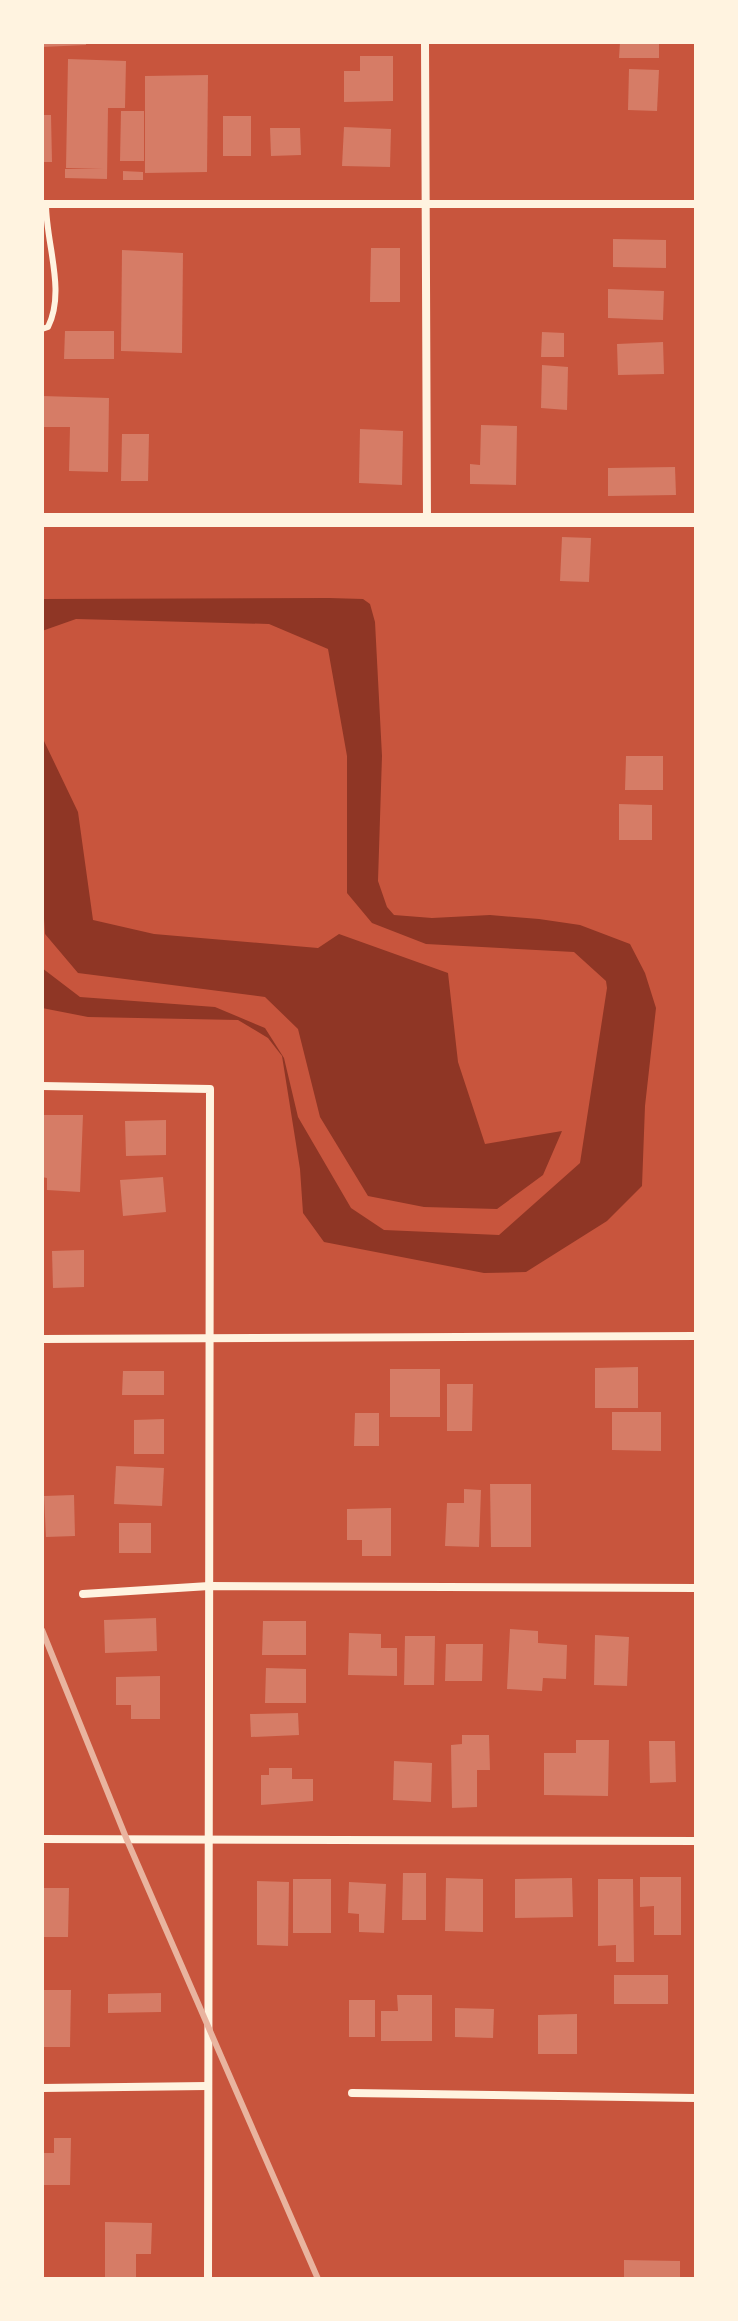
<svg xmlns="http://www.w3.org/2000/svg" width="738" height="2321" viewBox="0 0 738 2321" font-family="'Alegreya Sans',sans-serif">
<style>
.water{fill:#8f3625}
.building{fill:#d67c66}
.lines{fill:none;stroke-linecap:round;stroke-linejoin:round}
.service{stroke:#fff3e0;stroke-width:6}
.minor{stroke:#fff3e0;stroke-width:8}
.tertiary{stroke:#fff3e0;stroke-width:14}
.rail{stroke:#e9b49f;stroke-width:6}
</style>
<rect width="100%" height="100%" fill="#c8553d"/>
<!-- water -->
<g class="water">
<path d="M42,599L329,598L363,599L370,604L375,622L382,756L378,881L387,907L394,915L432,918L490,915L539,919L580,925L630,944L645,973L656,1008L645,1106L642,1186L607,1221L526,1272L484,1273L324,1242L303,1213L300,1169L282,1056L268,1038L238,1020L88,1017L42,1008V968L80,997L215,1007L265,1028L284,1058L298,1117L351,1208L384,1230L499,1235L580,1163L607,988L606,981L574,952L426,944L372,923L347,893V756L328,649L269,624L76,619L42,631Z"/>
<path d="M44,741L78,812L93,920L154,934L318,948L339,934L448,973L458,1062L485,1144L562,1131L543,1175L497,1209L424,1207L368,1196L320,1117L298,1029L265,997L78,973L45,934L42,888Z"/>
</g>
<!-- building -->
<g class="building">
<path d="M42,42H86V45L42,47Z"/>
<path d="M620,42H659V58H619Z"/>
<path d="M360,56H393V101L344,102V71H360Z"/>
<path d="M68,59L126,61L125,108H108L107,179L65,178V169H103L66,168Z"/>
<path d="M629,69L659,70L657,111L628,110Z"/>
<path d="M208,75L207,172L145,173V76Z"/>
<path d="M121,111H144V161H120Z"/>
<path d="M42,115H51L52,162H42Z"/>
<rect x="223" y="116" width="28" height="40"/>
<path d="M344,127L391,129L390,167L342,166Z"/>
<path d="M270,128H300L301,155L271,156Z"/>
<path d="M123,171L143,172V180H123Z"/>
<path d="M613,239L666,240V268L613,267Z"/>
<path d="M371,248H400V302H370Z"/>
<path d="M122,250L183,253L182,353L121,351Z"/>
<path d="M608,289L664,291L663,320L608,318Z"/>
<path d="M65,331H114V359H64Z"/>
<path d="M542,332L564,333V357H541Z"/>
<path d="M663,342L664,374L618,375L617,344Z"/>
<path d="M542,365L568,367L567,410L541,408Z"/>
<path d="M42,396L109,398L108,472L69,471L70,427H42Z"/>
<path d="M481,425L517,426L516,485L470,484V464L480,465Z"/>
<path d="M360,429L403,431L402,485L359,483Z"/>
<path d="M122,434H149L148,481H121Z"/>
<path d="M675,467L676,495L608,496V468Z"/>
<path d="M562,537L591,538L589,582L560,581Z"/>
<path d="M626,756H663V790H625Z"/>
<path d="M619,804L652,805V840H619Z"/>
<path d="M42,1115H83L80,1192L47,1190V1178L42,1177Z"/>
<path d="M166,1120V1155L126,1156L125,1121Z"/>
<path d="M163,1177L166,1212L123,1216L120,1180Z"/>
<path d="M84,1250V1287L53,1288L52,1251Z"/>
<path d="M638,1367V1408H595V1368Z"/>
<rect x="390" y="1369" width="50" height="48"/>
<path d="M123,1371H164V1395H122Z"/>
<path d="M447,1384H473L472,1431H447Z"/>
<path d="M612,1412H661V1451L612,1450Z"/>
<path d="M355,1413H379V1446H354Z"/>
<path d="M164,1419V1454H134V1420Z"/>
<path d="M116,1466L164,1468L162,1506L114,1504Z"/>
<path d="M490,1484H531V1547H491Z"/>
<path d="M464,1489L481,1490L479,1547L445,1546L447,1503H464Z"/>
<path d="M74,1495L75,1536L46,1537L44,1496Z"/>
<path d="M391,1508V1556H362V1540H347V1509Z"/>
<rect x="119" y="1523" width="32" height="30"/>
<path d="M156,1618L157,1651L105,1653L104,1620Z"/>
<path d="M263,1621H306V1655H262Z"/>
<path d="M510,1629L538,1631V1643L567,1645L566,1679L543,1678L542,1691L507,1689Z"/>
<path d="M349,1633L381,1634V1648H397V1676L348,1675Z"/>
<path d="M595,1635L629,1637L627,1686L594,1685Z"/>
<path d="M405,1636H435L434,1685H404Z"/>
<path d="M446,1644H483L482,1681H445Z"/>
<path d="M266,1668L306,1669V1703H265Z"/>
<path d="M160,1676V1719H131V1705H116V1677Z"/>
<path d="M298,1713L299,1735L251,1737L250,1714Z"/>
<path d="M462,1735H489L490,1770H477V1807L452,1808L451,1745L462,1744Z"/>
<path d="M576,1740H609L608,1796L544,1795V1753H576Z"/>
<path d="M649,1741H675L676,1782L650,1783Z"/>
<path d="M394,1761L432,1763L431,1802L393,1800Z"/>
<path d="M269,1768H292V1779H313V1801L261,1805V1775H269Z"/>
<path d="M403,1873H426V1920H402Z"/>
<path d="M640,1877H681V1935H654V1906L640,1907Z"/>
<path d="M446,1878L483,1879V1932L445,1931Z"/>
<path d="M572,1878L573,1917L515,1918V1879Z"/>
<rect x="293" y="1879" width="38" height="54"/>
<path d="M598,1879H633L634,1962H616V1945L598,1946Z"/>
<path d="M257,1881L289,1882L288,1946L257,1945Z"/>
<path d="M349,1882L386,1884L384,1933L359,1932V1914L348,1913Z"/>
<path d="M42,1888H69L68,1937H42Z"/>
<rect x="614" y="1975" width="54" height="29"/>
<path d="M42,1990H71L70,2047H42Z"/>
<path d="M161,1993V2012L108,2013V1994Z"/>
<path d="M397,1995H432V2041H381V2011H398Z"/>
<rect x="349" y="2000" width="26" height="37"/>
<path d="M455,2008L494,2009L493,2038L455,2037Z"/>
<path d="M577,2014V2054H538V2015Z"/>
<path d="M54,2138H71L70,2185H42V2153H54Z"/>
<path d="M105,2222L152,2223L151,2254H136V2279H105Z"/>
<path d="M624,2260L680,2261V2279H624Z"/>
</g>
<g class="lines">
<!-- service -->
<path class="service" d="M42,329L48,327C66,291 46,244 46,204"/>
<!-- minor -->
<g class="minor">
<path d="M425,42L427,520"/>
<path d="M42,204H696"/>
<path d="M42,1086L210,1089L208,2279"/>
<path d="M42,1339L696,1336"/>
<path d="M83,1594L209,1586L696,1588"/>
<path d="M42,1839L696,1841"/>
<path d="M42,2088L207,2086"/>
<path d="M352,2093L696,2098"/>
</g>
<!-- tertiary -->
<path class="tertiary" d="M42,520H696"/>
<!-- rail -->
<path class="rail" d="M42,1630L127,1840L318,2279"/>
</g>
<!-- border -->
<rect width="738" height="2321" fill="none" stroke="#fff3e0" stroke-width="88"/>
</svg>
